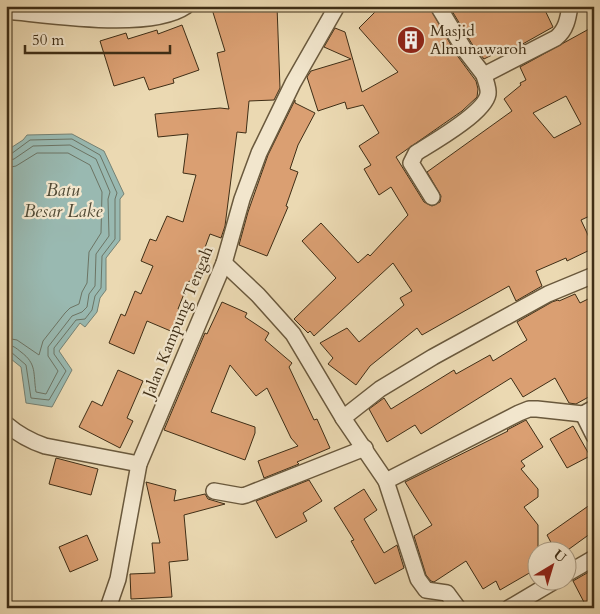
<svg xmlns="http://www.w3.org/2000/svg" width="600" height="614" viewBox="0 0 600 614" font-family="Cardo,serif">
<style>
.water{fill:#99b9b1;stroke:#758173}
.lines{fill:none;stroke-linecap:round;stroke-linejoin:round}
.shore{stroke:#6c7464;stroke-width:1}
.building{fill:#da9f72;stroke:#3f2e16;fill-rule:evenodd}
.street-casing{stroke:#6a593d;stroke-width:18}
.street{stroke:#f2e6cd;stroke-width:15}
.labels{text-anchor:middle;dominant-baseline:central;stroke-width:4.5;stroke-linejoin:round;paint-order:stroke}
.poi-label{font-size:16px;fill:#3f2e16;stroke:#f2e6cd;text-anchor:start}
.street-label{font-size:16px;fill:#3f2e16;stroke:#f2e6cd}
.water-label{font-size:18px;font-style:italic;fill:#514a35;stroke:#f2e6cd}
</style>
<rect width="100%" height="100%" fill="#ebd9b2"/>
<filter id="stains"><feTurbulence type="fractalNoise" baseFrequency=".004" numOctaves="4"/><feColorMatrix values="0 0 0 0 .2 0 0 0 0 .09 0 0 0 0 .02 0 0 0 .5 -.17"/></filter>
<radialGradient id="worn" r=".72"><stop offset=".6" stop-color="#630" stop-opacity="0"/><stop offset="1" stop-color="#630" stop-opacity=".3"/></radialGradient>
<!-- water -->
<path class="water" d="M72,134L104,151L124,194L120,199V240L106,258V290L100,298L97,312L85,327L80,323L59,351L72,370L52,407L26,403L21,367L6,355V151L23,140L27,135Z"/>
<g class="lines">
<!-- shore -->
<g class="shore">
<path d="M6,154H11L30,140L72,139L100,155L117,193L115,199V239L102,256L101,288L95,296L92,310L85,319L76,320L54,348V354L66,371L49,400L31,398L26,365L11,352L6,351"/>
<path d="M6,161L14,159L33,146L70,145L96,159L110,192L108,199L109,236L96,254L95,286L89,294L87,307L82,312L72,316L48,347V356L58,371L46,394L36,392C33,373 37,364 21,352C16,348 13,345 6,345"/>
<path d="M6,168L16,166L37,153H68L90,165L102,192L101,233L89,252L87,283L82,292L79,304L70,308L65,313L43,341L39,355L17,340L6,338"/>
</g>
</g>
<!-- building -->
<g class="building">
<path d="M211,6H277L280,88L274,100L249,101L246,133L237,132L225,226L221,238L210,234L200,261L191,282L189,281L178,309L182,311L173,332L147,321L134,354L109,343L121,314L125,316L135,291L141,294L153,266L141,261L150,239L156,241L167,216L183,222L196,175L183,173L188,134L158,137L155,114L220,108L229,109L217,53L225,51Z"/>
<path d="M381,6H429L456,54L476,81L478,89L477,97L462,111L396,157L424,202L432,206L440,202L441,196L427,172L512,111L504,99L521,85L520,83L526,80L520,67L589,29L594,38V214L581,220L594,248L567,261L566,258L536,271L542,286L516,301L509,286L422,335L417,328L370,366L356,385L328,364L333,358L320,343L347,328L359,342L404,305L400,298L412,291L393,263L314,336L310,331L308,333L294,319L336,278L302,241L321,223L358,263L368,254L370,256L408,215L391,187L379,195L364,169L371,165L359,146L379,133L363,105L347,109L345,102L318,111L307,77L311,71L351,59L324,47L335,28L345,32L362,92L398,72L359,28ZM566,96L581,124L554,138L533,113Z"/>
<path d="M449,6H543L553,27L512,50L510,46L484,59L472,44Z"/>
<path d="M182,25L199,70L173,79L174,83L149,90L144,77L114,86L100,41L126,33L128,39L157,30L158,34Z"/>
<path d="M295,100V103L315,113L298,145L290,169L298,172L286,206L288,207L267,256L239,245L248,212L268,155Z"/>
<path d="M575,294L580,303L594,296V394L576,404L569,403L555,378L523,397L511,378L421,434L415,425L387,442L369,409L384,398L391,409L454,370L456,374L490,355L493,361L527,340L517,322L552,302L558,300L559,301Z"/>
<path d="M222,302L247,313L245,317L269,333L265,340L292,363L289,367L314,420L317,419L330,448L297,462L299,464L264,478L258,461L298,446L291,438L267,388L256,396L230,365L211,412L255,427V433L245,460L164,430L205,333L207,334Z"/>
<path d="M118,370L143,381L127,418L133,421L120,448L79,427L92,401L102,406Z"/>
<path d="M526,420L543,447L521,461L525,466L521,469L538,489V497L524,507L538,525V568L500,590L496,581L483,589L466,561L434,582L431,581L426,575L414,536L432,525L405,482L508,431L507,430Z"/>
<path d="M573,426L590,456L567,468L550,439Z"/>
<path d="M56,458L98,469L91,495L49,484Z"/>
<path d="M309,480L322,501L303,513L307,521L276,538L256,501Z"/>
<path d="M146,482L176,490L174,501L205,494L208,499L225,504L184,515L188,560L169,562L172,597L131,599L130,574L155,573L152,543H160Z"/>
<path d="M364,489L377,510L364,519L384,553L397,545L404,568L375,584L351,541L354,540L334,508Z"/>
<path d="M594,502V531L565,552H556L547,535Z"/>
<path d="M87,535L98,560L70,572L59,547Z"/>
<path d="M594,569V608H587L573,581Z"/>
</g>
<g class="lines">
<defs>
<g id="street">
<path d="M438,6L464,49L484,75L556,38C566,30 568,19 570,6"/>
<path d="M6,11C51,15 150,31 186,6"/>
<path d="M432,197L411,163L416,153C432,143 485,113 488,94C489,88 485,80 484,75"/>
<path d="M224,263L258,295L293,334L343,418L386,481L418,579L426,590L447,593L458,608"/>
<path d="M583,414L594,436"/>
<path d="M343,418L380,389L433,357L548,294L594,275"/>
<path d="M6,424C19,435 30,441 45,446L139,464"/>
<path d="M386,481L519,413L529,409H537L583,414L594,408"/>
<path d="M214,491L242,496L246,495L365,448"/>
<path d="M568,573L594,558"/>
<path d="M108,608L118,579L139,464L224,263L242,199L259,153L293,83L337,6"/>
<path d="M509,608L553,582"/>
</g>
</defs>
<!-- street casing -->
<use href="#street" class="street-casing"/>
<!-- street -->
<use href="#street" class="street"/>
</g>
<!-- icons -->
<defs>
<symbol id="building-disc" viewBox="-11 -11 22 22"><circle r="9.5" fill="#8f2418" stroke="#f2e6cd"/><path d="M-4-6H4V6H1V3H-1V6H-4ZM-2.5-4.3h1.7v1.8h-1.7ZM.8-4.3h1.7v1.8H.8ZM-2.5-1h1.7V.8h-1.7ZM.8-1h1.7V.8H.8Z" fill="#fff"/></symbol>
</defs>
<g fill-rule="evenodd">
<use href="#building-disc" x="395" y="24" width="32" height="32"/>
</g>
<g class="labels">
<!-- poi labels -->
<g class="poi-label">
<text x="430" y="31">Masjid<tspan x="430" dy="18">Almunawaroh</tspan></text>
</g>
<!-- street labels -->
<g class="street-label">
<text transform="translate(178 322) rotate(-68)">Jalan Kampung Tengah</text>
</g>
<!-- water labels -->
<g class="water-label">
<text x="63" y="190">Batu<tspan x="63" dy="21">Besar Lake</tspan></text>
</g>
</g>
<!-- margin -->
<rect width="600" height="614" fill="none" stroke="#ebd9b2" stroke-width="25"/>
<rect x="8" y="8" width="585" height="599" fill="none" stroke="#3f2e16" stroke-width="2.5"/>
<rect x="12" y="12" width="575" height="589" fill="none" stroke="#3f2e16"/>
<!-- north arrow -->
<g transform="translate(552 566) rotate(38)"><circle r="24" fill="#f2e6cd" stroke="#aa9c84"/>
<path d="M0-4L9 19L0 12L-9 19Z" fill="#8f2418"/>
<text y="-8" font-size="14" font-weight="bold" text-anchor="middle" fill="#3f2e16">U</text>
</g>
<!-- scale -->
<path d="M25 45v8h145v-8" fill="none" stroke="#3f2e16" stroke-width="2.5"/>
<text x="32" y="45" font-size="15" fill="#3f2e16" stroke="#f2e6cd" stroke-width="4" paint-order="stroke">50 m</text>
<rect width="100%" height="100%" filter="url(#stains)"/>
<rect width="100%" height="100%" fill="url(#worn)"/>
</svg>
